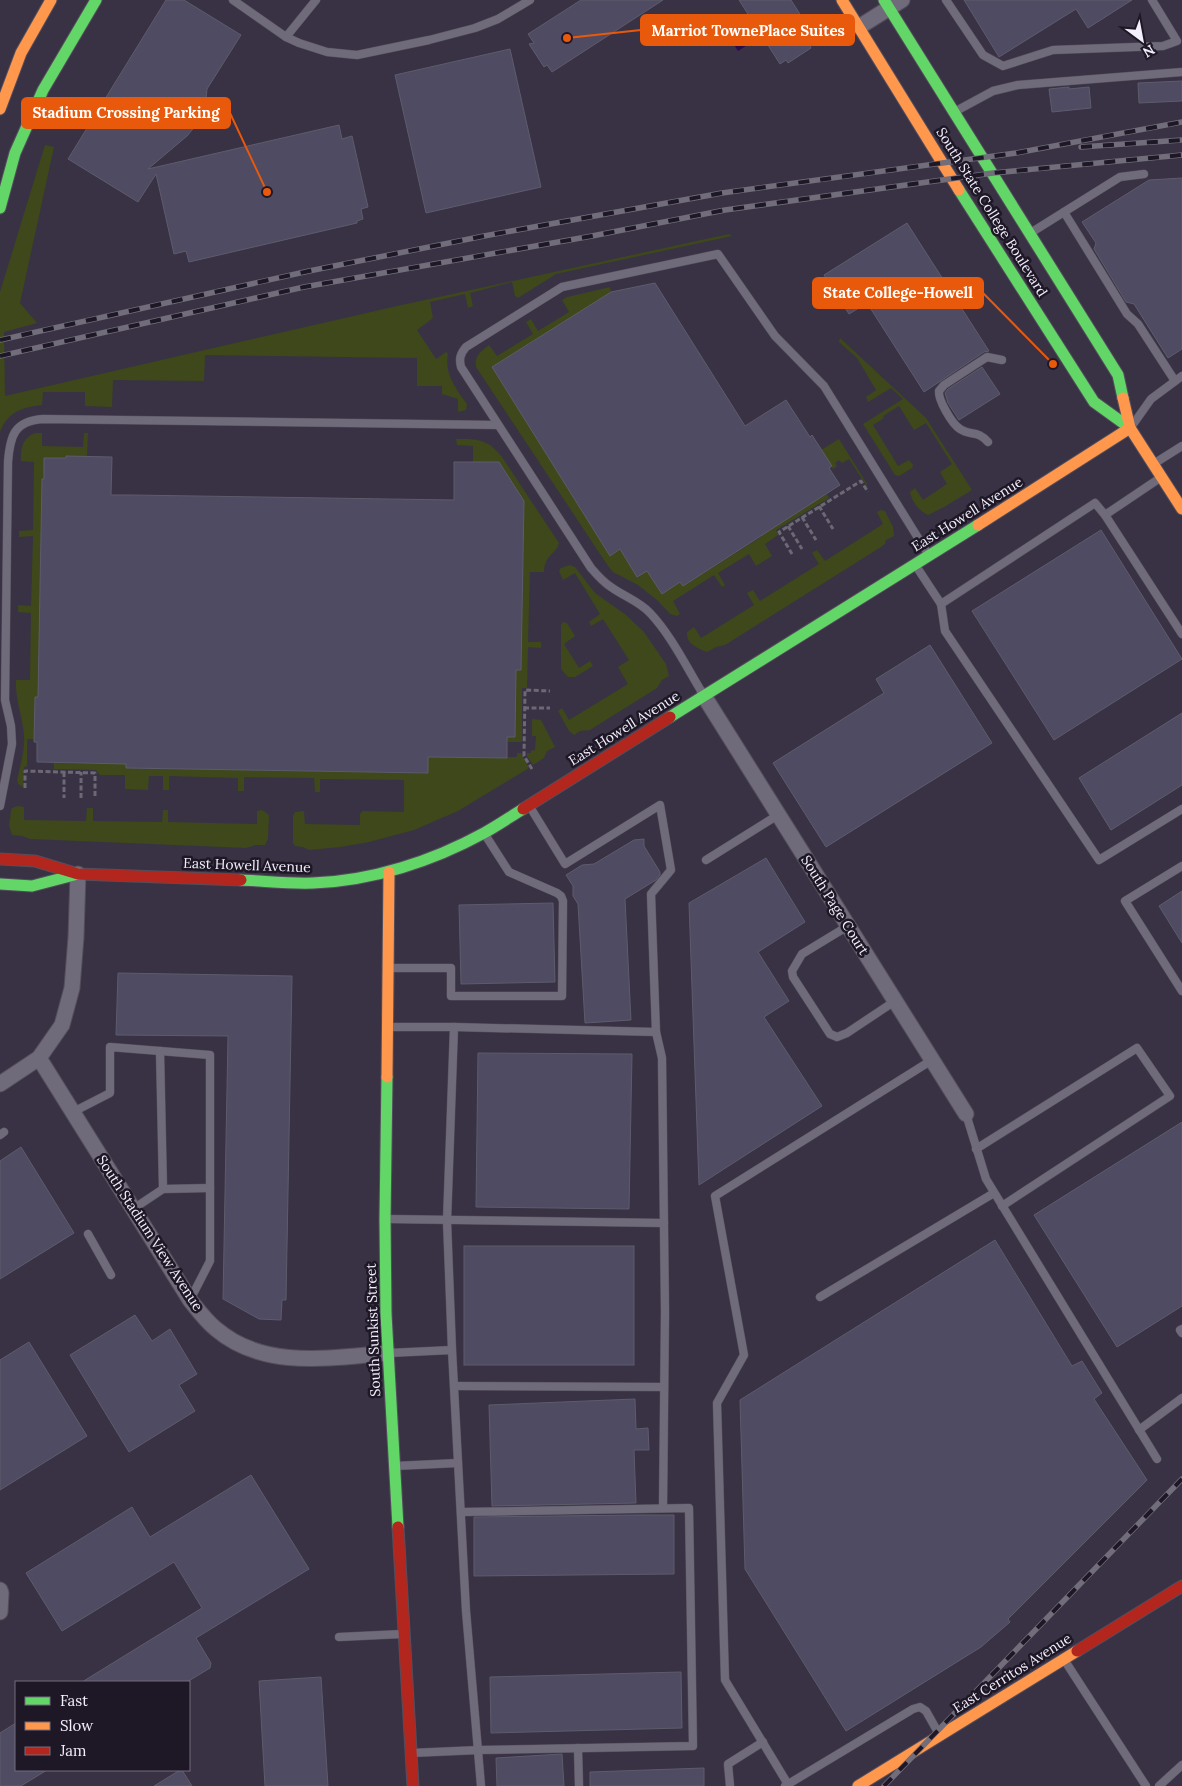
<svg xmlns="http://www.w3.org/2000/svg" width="1182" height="1786" viewBox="0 0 1182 1786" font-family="Lora,serif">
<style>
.green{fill:#3e481b}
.water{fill:#2a0d48}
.building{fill:#4f4b63;stroke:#5e5c6b}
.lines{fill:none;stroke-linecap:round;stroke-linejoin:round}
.lane-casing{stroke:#544e5c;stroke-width:9}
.street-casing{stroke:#544e5c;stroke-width:17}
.fast-casing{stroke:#544e5c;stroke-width:13}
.slow-casing{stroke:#544e5c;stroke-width:13}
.jam-casing{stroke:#544e5c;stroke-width:13}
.path{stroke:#6d6876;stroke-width:3;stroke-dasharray:5 2.5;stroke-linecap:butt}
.lane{stroke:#706b7a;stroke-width:8}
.street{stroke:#706b7a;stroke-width:15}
.fast{stroke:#63d668;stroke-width:11}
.slow{stroke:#ff974d;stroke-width:11}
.jam{stroke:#b3261e;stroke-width:11}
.rail-casing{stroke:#716d7a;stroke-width:5.5}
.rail{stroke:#1d1726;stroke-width:4;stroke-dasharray:11;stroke-linecap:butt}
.labels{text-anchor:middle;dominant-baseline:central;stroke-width:5;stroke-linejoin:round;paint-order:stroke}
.street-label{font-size:14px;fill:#f4effc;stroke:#1d1726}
.leader{fill:none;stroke:#e8590c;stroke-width:2}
.callout-dot{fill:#e8590c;stroke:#1d1726;stroke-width:2}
.callout{fill:#e8590c;stroke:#e8590c;stroke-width:2}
.callout-label{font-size:15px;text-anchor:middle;font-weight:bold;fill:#fff}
</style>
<rect width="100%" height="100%" fill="#393244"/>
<!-- green -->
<g class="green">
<path d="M45,145L54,147L20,303L37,323L4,332L5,396L397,306L729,234L732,236L556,274L518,298L515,296L512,282L470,293L473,306L468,308L465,294L430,302L433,318L417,330L436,359L446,352L448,354C444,374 456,389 467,404L466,410L458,412V399L442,394V386H417V358L205,355L204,381L113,380L112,407L85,406V392H43L42,405C23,407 7,412 0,432V292Z"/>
<path d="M610,287L611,292L492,367L610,555L620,549L637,577L647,571L662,594L680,582L683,586L761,537L759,532L827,494L829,498L776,530L778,535L765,544L772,556L756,566L749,554L718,573L725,585L722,587L714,575L673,601L680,614L677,616L670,614L657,600L638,585L613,572L608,566L476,367C474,356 481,351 489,345L497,356L533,334L526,322L531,319L538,331L569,312L562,300L567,297Z"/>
<path d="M840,338L926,418L972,490L944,507L928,515C919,511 912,502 910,492L915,488L923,500L947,484L940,472L952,464L926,423L914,430L899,406L883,416L884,418L873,425L898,466L909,460L913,465L912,468L899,476L895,475L863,424L903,399L891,388L868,402L866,397L876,390L857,358L839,342Z"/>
<path d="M35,433H42V446L83,447L84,433H88L87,457L44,458V479L42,480L38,697H35L34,739H27V766L24,767L23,787L18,784L17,780C20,766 25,751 24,736C23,717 15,700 16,680H30L31,613L18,612V605L31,606L33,536L19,537V531L33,530L34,462L21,461C21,447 22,439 35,433Z"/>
<path d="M456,439C478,439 488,439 502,457L559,543C556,555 545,553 544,572H530L528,642H541V648L528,647L527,688H522V742H507V737H515L516,670H521L524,501L499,462H473V446L457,445Z"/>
<path d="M839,439L867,484L868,488L849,459L842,463L839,460L835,463L837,466L833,469L821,450Z"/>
<path d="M881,510L885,511L893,527L894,536L886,540L885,544L881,547L725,645L716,647L707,652C698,648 686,644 687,632L694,627L701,638L754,605L747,593L753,590L760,601L819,564L812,553L817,550L825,561L883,524L877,512Z"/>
<path d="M570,565L575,567L595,593L626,615L644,632L666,664L669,676L662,680L657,688L590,730L580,731L574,735L569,731L558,711L562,708L569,720L628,684L618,667L629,660L603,619L591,626L589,622L600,614L575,573L563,580L559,571L561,568Z"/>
<path d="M563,622L567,623L575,636L564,644L579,668L590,661L593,666L575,677H568L561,669V625Z"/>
<path d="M532,719L541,720L555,747L547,751L544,758L533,765L527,756V753H531V751L535,750L536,736H532Z"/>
<path d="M517,753H521L529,768L458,811L414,830L369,842L340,847L309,850L303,847L295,846L293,843V816L295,812L304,811L305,824L360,825V814L363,811L404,812V780L320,779V792H315L314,778L244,777V791H238V778L169,776V790H163V776H149L148,790L125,789V775H100L96,770L54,769V763L106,764L126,762V768L428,773V757L506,758L507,757H517Z"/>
<path d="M18,806L24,807V820L86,821L87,808H93V821L162,822L163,810H168V822L257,824V811L262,810L269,815L268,839L265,845H256L246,848L31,839L22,836L12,835L9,825L11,811L12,808Z"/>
</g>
<!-- water -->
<path class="water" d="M736,22L749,44L738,51L724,29Z"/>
<!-- building -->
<g class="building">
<path d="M166,0H184L241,35L207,89L205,109L197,124L187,136L148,169L339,125L342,139L352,136L368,207L361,209L363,219L357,221V223L189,262L186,251L174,254L156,174L138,202L68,159Z"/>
<path d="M581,0H663L552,72L547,65L544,67L529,44L534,43L528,34Z"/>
<path d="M739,0H791L817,41L810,46L811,48L788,63L786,60L780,64Z"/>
<path d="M964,0H1132L1088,28L1076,9L999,57Z"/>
<path d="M510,49L541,187L426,213L395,75Z"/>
<path d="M1182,81V101L1139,103L1138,83Z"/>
<path d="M1069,87V89L1089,87L1091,108L1052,112L1049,89Z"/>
<path d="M1182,178V349L1168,358L1134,304L1126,302L1094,249L1096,243L1082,222L1149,180Z"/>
<path d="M907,223L989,351L984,352L924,392L867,303L849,314L824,275Z"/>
<path d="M655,283L745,426L786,400L810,437L812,435L832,466L829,468L840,485L683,586L680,582L662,594L647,571L637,577L620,549L610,556L492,367L611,292Z"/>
<path d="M982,367L1000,394L959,420L948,403L945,393L948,389Z"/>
<path d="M66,456L112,457L111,495H132L454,500V462H499L524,501L521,670H516L515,737H507V758L428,757V773L126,768V764L37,762V742H34L35,697H38L42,479H44V458H66Z"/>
<path d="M1101,530L1182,659L1054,740L972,611Z"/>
<path d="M930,645L992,743L826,847L773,763L884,693L876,679Z"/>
<path d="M1182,713V785L1111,830L1079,778Z"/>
<path d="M644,839V846L660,872V875L656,880L625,899L631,1020L585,1023L578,904L573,896V886L566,875L582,865L594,864L634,840Z"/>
<path d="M766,858L805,922L758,952L789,1001L764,1017L822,1106L699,1185L689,903Z"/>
<path d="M1182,891V943L1159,906Z"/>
<path d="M553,903L555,982L461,984L459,905Z"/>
<path d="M118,973L292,976L286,1300H282L281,1320L259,1319L223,1299L228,1036L116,1035Z"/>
<path d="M478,1053L632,1054L629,1209L476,1207Z"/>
<path d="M1182,1122V1306L1117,1347L1034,1215Z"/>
<path d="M21,1147L74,1233L0,1279V1161Z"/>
<path d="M995,1240L1072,1366L1082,1361L1102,1393L1094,1399L1147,1480L1008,1619L1010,1622L981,1647L846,1731L745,1569L740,1400Z"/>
<rect x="464" y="1246" width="170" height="119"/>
<path d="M135,1315L152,1341L170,1329L197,1374L179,1385L195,1411L129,1452L70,1355Z"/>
<path d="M29,1342L87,1436L0,1490V1360Z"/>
<path d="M635,1399L636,1429L648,1428L649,1450H634L636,1503L492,1506L489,1405Z"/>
<path d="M251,1475L309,1569L196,1638L211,1663L210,1668L187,1682H82L202,1608L174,1562L62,1631L26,1573L132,1507L150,1537Z"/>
<path d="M637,1515H674V1574L474,1576V1517Z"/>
<path d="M681,1672L682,1728L491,1733L490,1677Z"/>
<path d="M321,1677L328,1786H265L259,1681Z"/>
<path d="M16,1723V1770H47L21,1786H0V1733Z"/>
<path d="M562,1754L564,1786H497L496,1758Z"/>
<path d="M704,1768V1786H590V1772Z"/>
<path d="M180,1770H182L192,1786H154Z"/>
</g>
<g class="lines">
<defs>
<g id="lane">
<path d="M233,0L286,37L299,43L327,52L357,55L429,40L475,28L498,19L530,0"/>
<path d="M946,0L983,55L1003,66L1053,50L1163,46L1177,41L1152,0"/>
<path d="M286,37L316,0"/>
<path d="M956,111L993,91L1018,85L1182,72"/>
<path d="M1064,212L1127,314L1138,324L1175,381"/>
<path d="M1032,232L1120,177L1144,174"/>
<path d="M1134,423L1151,399L1182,376"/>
<path d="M988,442C978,430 970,436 960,429C952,424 938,400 939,391L944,385L987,357L1002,360"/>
<path d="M1155,463L1182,446"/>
<path d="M1160,478L1105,515L1182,634"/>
<path d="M916,566L941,604L1095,503L1105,515"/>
<path d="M941,604L945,631L1099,860L1182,809"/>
<path d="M703,694C687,668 671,635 650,613C639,601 623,596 611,587C603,582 597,575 591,568L461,367C459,359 460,354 466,347L562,287L718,254L775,336L824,386L928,554"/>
<path d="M0,806L12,744L11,726L5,700L8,462C10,436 14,421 43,419L498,425"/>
<path d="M706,860L778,815"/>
<path d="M1182,866L1125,901L1182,991"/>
<path d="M848,926L802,954L792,971L793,977L830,1034L837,1037L847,1033L895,1001"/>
<path d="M390,968H451V996H562L563,901L561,896L557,893L509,872L484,833"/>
<path d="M389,1027H454L447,1221L452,1350L466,1611L481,1786"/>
<path d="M454,1027L656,1032L651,894L671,870L660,805L565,864L530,807"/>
<path d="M656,1032L662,1058L665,1312L663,1508"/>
<path d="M73,1112L110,1093V1047L210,1055V1261L190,1300"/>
<path d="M966,1114L986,1179L1157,1459"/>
<path d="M0,1135L4,1132"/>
<path d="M976,1149L1137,1048L1170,1096L1002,1206"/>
<path d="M163,1189L210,1188"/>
<path d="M133,1209L163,1189L160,1051"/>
<path d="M387,1219L664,1223"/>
<path d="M88,1234L111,1275"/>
<path d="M820,1297L994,1193"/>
<path d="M1182,1329L1180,1330L1182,1333"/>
<path d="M389,1353L452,1350"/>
<path d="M454,1386L664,1387"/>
<path d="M1139,1430L1182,1398"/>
<path d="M395,1466L458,1463"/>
<path d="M339,1637L402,1634"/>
<path d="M1065,1661L1146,1786"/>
<path d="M578,1748L579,1786"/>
<path d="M411,1753L479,1750L693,1746L689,1508L461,1512"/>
<path d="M730,1786L728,1764L763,1742"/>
<path d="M785,1786L913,1709L920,1707L926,1711L939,1734"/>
<path d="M789,1786L725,1680L717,1403L744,1355L715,1196L932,1060"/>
<path d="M1159,1786L1182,1765"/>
</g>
<g id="street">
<path d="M859,27L902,0"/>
<path d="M704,696L966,1114"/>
<path d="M39,1058L190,1300C198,1310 206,1321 216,1329C264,1370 330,1358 388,1353"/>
<path d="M0,1084L39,1058L62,1025L72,988L76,937L78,874"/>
<path d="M0,1590L1,1593L0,1612"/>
</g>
<g id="fast">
<path d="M884,0L1118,375L1123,398"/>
<path d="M959,190L1094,402L1130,428"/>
<path d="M0,208L15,153L43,90L96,0"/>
<path d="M670,717L978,525"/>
<path d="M241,880C265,881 290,884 313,883C372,881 433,861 484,833C497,826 510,817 523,809"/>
<path d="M0,884L32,886L78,874"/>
<path d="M387,1077L385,1219L386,1314L398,1527"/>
</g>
<g id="slow">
<path d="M842,0L959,190"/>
<path d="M0,109L21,53L51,0"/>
<path d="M1123,398L1130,428L1182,509"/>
<path d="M978,525L1130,428"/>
<path d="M387,1077L389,872"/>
<path d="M858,1786L1077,1651"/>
</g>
<g id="jam">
<path d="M523,809L670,717"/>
<path d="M0,859L35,861L78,874L241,880"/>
<path d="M398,1527L413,1786"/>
<path d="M1077,1651L1182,1586"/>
</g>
</defs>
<!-- lane casing -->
<use href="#lane" class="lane-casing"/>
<!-- street casing -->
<use href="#street" class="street-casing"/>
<!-- fast casing -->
<use href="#fast" class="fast-casing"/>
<!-- slow casing -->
<use href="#slow" class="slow-casing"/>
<!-- jam casing -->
<use href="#jam" class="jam-casing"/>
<!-- path -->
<g class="path">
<path d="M819,506L833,529"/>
<path d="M802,517L816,540"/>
<path d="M788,526L802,549"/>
<path d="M792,554L779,532L861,481L868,492"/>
<path d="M524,708H550"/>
<path d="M532,769L524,756L525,690L550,691"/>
<path d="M64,772V798"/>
<path d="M25,788V771L95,773V798"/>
<path d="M81,798V772"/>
</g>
<!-- lane -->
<use href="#lane" class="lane"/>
<!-- street -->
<use href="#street" class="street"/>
<!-- fast -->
<use href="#fast" class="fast"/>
<!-- slow -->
<use href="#slow" class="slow"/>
<!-- jam -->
<use href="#jam" class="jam"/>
<defs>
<g id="rail">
<path d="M1081,147L1182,140"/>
<path d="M0,340L309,271L484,236L722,193L1016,153L1182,122"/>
<path d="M0,356L304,287L592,236L725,210L993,173L1182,155"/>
<path d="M884,1786L1182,1479"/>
</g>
</defs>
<!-- rail casing -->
<use href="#rail" class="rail-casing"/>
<!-- rail -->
<use href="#rail" class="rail"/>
</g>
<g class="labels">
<!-- street labels -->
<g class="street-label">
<text transform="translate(992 212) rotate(58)">South State College Boulevard</text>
<text transform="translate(967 514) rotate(-32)">East Howell Avenue</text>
<text transform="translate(624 728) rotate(-32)">East Howell Avenue</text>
<text transform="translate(247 865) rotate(2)">East Howell Avenue</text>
<text transform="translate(835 905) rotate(58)">South Page Court</text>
<text transform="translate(150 1233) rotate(57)">South Stadium View Avenue</text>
<text transform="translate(373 1330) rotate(-92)">South Sunkist Street</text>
<text transform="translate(1012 1673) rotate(-32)">East Cerritos Avenue</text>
</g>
</g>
<!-- callouts -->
<path class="leader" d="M567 38L641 30M267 192L230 113M1053 364L983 293"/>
<g class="callout-dot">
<circle cx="567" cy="38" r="5"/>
<circle cx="267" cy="192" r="5"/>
<circle cx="1053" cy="364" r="5"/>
</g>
<g class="callout">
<rect x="641" y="15" width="213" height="30" rx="5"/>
<rect x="22" y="98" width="208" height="30" rx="5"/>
<rect x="813" y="278" width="170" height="30" rx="5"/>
</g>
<g class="callout-label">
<text x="748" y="36">Marriot TownePlace Suites</text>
<text x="126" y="118">Stadium Crossing Parking</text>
<text x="898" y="298">State College-Howell</text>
</g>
<!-- legend -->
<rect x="15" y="1681" width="175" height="90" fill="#1d1726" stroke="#736d7c"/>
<rect x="25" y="1697" width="25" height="8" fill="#63d668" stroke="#736d7c"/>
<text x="60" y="1706" font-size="15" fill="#f4effc">Fast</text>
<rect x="25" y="1722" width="25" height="8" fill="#ff974d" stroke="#736d7c"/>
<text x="60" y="1731" font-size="15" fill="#f4effc">Slow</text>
<rect x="25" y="1747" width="25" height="8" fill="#b3261e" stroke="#736d7c"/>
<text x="60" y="1756" font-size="15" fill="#f4effc">Jam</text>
<!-- north arrow -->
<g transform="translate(1142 40) rotate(148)" stroke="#1d1726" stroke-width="4" paint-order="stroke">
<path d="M0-4L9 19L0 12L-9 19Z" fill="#f4effc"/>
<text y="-8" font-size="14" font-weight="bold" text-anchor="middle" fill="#f4effc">N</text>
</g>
</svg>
